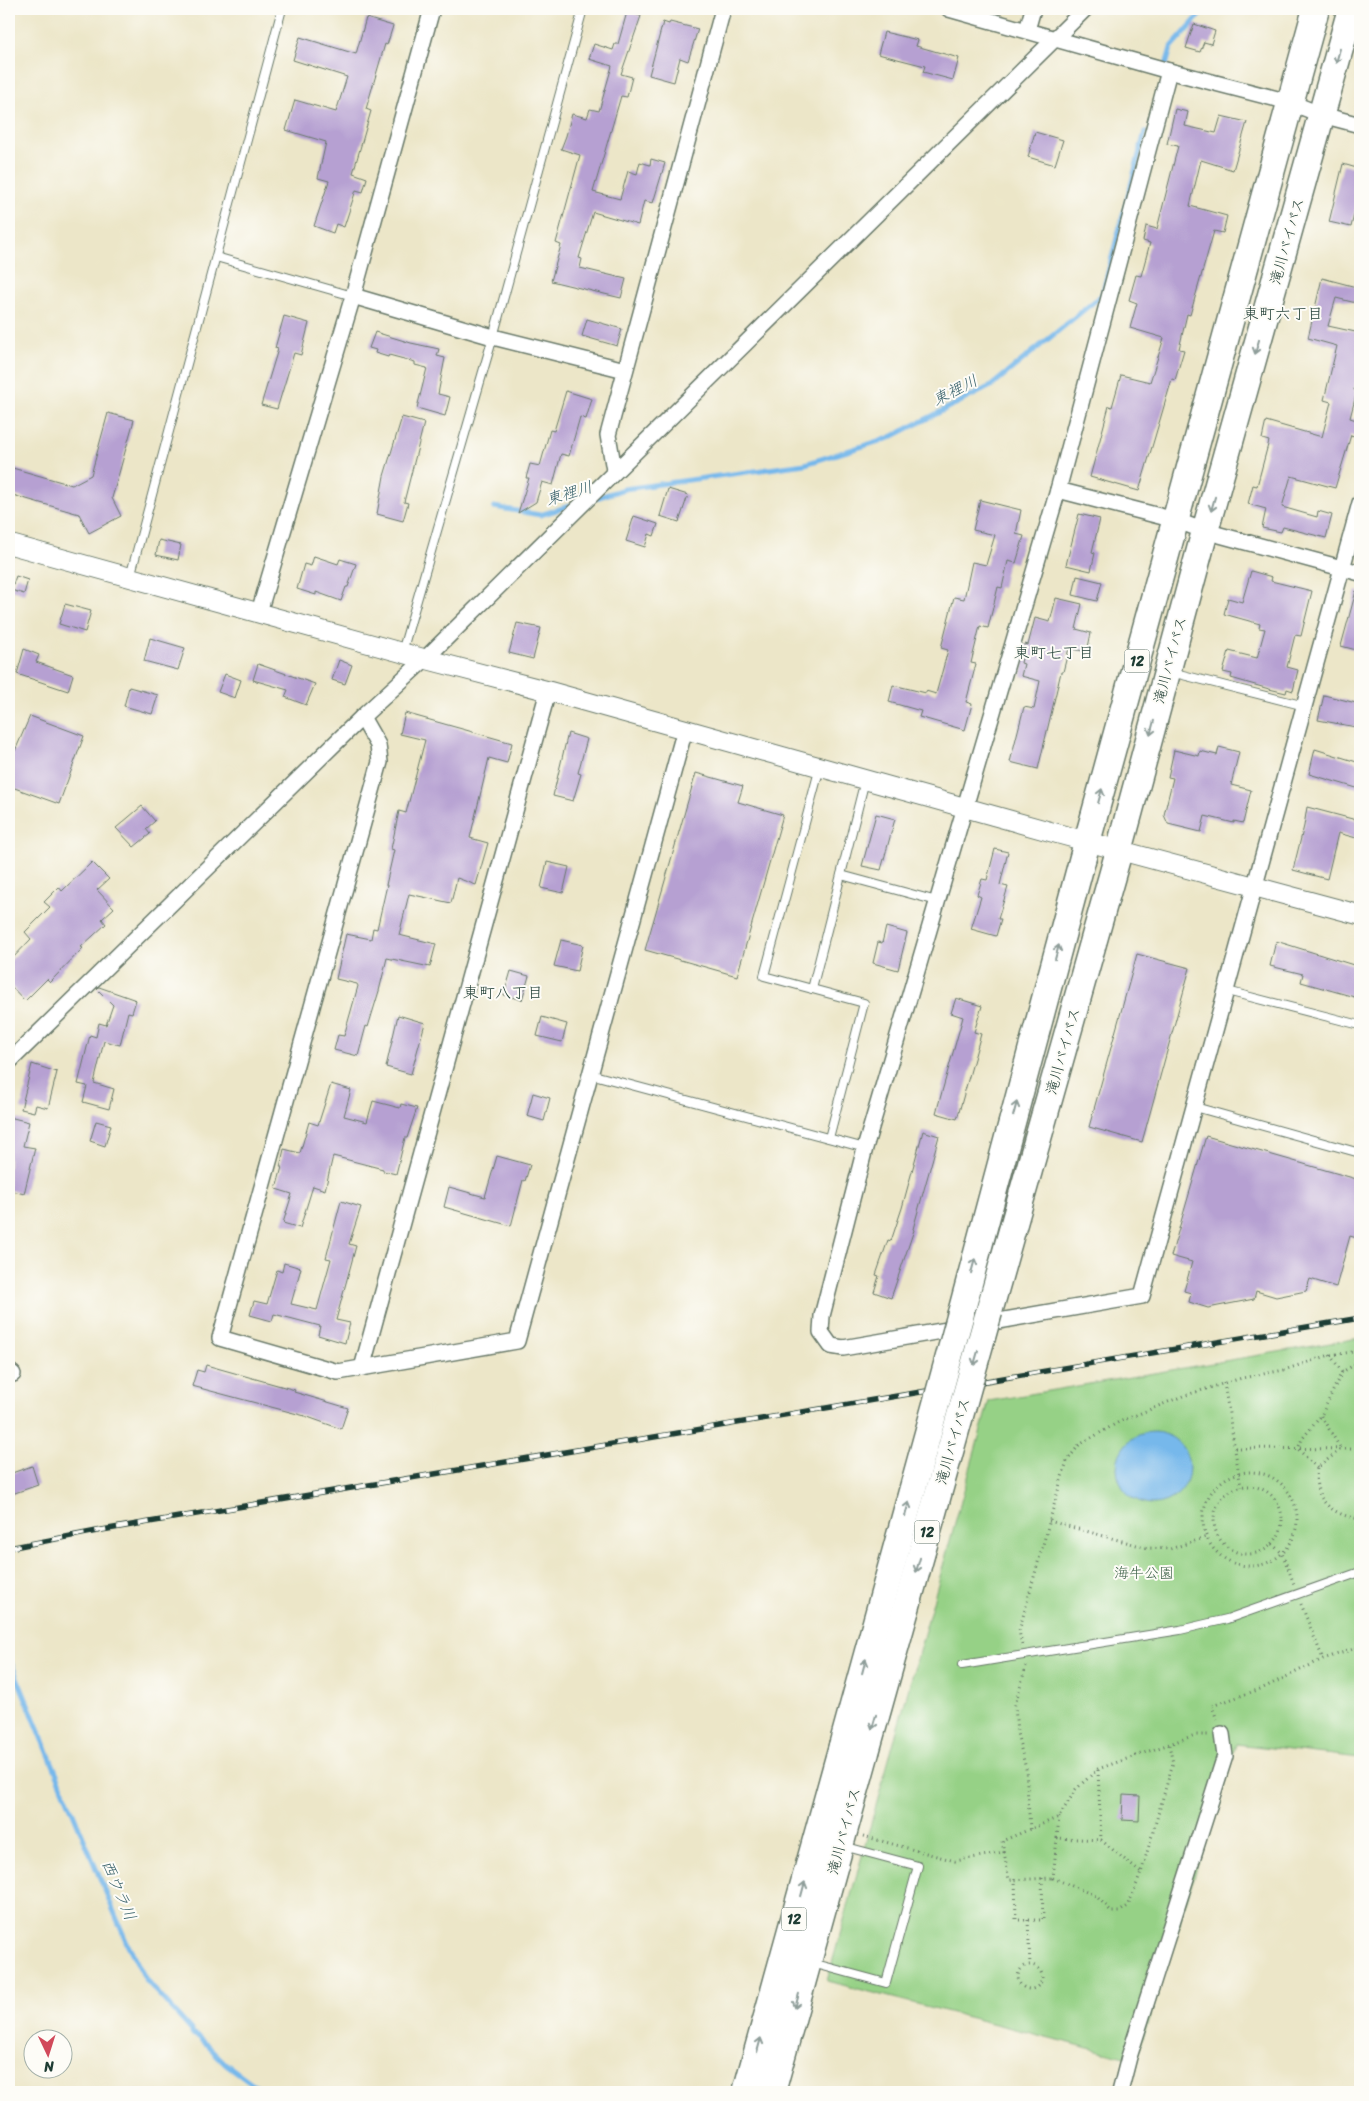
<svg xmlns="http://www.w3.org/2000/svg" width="1369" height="2101" viewBox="0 0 1369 2101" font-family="Sriracha,'Klee One',sans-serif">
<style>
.green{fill:#96d186;stroke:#5a875d}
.water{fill:#76b8eb;stroke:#4a7a90}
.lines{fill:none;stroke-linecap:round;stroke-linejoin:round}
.stream{stroke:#76b8eb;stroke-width:5}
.building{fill:#b6a0d2}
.service-casing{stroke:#677868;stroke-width:10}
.minor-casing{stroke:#677868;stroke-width:18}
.tertiary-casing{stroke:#677868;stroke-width:21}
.trunk-casing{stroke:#677868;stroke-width:29}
.path{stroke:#677868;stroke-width:3;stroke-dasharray:1 4;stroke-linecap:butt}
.service{stroke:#fff;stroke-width:8}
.minor{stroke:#fff;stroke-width:15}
.tertiary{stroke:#fff;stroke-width:19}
.trunk{stroke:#fff;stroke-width:26}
.rail-casing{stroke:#1f3d34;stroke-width:5.5}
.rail{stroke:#fdfcf7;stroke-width:4;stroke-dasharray:11;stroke-linecap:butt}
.trunk-bridge-casing{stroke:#677868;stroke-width:29;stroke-linecap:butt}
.trunk-bridge{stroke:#fff;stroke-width:26}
.oneway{stroke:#8f9e9a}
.labels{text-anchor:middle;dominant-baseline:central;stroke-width:4;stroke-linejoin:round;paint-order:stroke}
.shield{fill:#fdfcf7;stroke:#62766e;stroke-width:1}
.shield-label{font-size:14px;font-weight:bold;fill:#1f3d34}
.street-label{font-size:15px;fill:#1f3d34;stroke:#fdfcf7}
.park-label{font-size:15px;fill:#3d6248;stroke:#fdfcf7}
.neighbourhood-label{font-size:16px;fill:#1f3d34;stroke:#fdfcf7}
.water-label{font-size:16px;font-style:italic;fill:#39626b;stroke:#fdfcf7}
</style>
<rect width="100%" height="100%" fill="#fdfcf7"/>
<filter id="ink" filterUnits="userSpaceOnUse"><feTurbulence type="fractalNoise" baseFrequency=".02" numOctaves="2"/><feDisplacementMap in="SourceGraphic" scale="10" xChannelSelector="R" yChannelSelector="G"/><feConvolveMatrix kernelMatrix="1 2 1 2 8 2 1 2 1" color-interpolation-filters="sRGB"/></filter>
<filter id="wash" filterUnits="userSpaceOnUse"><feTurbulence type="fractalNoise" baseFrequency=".0096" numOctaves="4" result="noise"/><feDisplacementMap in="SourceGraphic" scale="20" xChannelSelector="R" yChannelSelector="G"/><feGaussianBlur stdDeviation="1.12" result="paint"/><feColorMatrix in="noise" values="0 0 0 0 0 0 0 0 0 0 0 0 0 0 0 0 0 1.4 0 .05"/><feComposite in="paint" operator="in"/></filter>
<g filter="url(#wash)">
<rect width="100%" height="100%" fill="#ece6c8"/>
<!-- green -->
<path class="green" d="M1360,1338V1758L1236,1744L1136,2060L827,1981L989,1401Z"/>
<!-- water -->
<circle class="water" cx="1153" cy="1468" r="36"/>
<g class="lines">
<!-- stream -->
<g class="stream">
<path d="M1165,69L1171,48L1205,9"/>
<path d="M596,498L624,489L805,464L889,438L991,386L1102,295L1145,132"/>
<path d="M494,507L540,515L576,504"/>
<path d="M9,1658L126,1941L146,1980L192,2031V2034L199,2037L226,2064L264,2092"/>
</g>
</g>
<g id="blocks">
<!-- building -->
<g class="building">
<path d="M627,12L641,16L621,74L632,77L627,97L621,96L593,192L620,199L628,171L637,174L640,162L650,165L651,159L665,163L653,203L644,201L638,225L593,212L579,258L582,259L580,268L626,279L621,298L551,281L561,245L556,243L580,155L561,149L566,136L572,114L587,118L590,109L599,111L612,66L589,59L594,44L613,50L615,44H618Z"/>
<path d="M366,18L393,26L387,45L385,44L366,109L371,111L353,173L367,178L363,192L356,190L344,227L336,224L333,233L314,226L329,181L318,178L326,142L286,130L295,100L336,112L347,77L293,60L300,37L356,54Z"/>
<path d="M663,22L669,24L670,22L698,29L688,61L680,58L674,82L649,75Z"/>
<path d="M1194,24L1215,31L1211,44L1204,42L1200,52L1186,48Z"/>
<path d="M884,32L918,40L916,46L959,58L953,80L923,72L925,66L878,54Z"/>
<path d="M1175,109L1188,112L1185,126L1216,133L1221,116L1247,122L1233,170L1201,160L1190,206L1227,216L1223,233L1214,231L1190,315L1187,314L1179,349L1184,350L1175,380L1172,379L1139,491L1090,477L1109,406L1112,407L1121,375L1150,382L1164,338L1130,328L1137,303L1129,300L1136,275L1141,276L1150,243L1143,241L1146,226L1157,229L1178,146L1167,144Z"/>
<path d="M1035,132L1063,140L1055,165L1028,157Z"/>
<path d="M1343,164L1360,169V190L1351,227L1329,222Z"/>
<path d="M1322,278L1360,288V304L1336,298L1328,326L1360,333V364L1354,390L1357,391L1350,418L1360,421V425L1357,437L1351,435L1335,488L1291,476L1282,507L1317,517L1318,511L1332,515L1326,538L1283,527L1281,532L1262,528L1266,509L1248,504L1253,485L1257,486L1269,441L1262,439L1266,421L1322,437L1331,402L1324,400L1337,346L1308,338Z"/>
<path d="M284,316L309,323L301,355L294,353L277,409L261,405L278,349L275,348Z"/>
<path d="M587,319L622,329L617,346L582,336Z"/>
<path d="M375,332L411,343L439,349L437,356L445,358L438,394L450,397L445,416L417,408L427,368L415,365V362L389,355L388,357L375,353L376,350L369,348Z"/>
<path d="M566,391L592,399L586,419L580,417L569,456L561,454L553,485L542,482L536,502L518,513L529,478H526L530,464L540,466L550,430L554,431Z"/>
<path d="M108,413L134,420L112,498L121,516L89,533L79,514L9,494V467L72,485L91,475Z"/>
<path d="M402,417L424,423L404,502L408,503L403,521L377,514L384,476Z"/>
<path d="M668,489L688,495L679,522L660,516Z"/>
<path d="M980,500L1021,510L1016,534L1024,536L1016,563L1008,561L1002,588L998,587L988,628L980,626L971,663L976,664L966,702L972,704L965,730L919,717L921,711L889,702L893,685L926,693V691L936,694L948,650L941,648L954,597L964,599L972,562L986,565L995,535L973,530Z"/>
<path d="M1079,514L1100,519L1092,552L1095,553L1091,571L1066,565Z"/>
<path d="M634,516L658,524L654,536L649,534L645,547L626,541Z"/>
<path d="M159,540L181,545L178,560L156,555Z"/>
<path d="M314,556L338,564L340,559L356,564L348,587H346L341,601L316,592V595L297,589L304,564L311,566Z"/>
<path d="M1251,571L1272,577L1271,581L1312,591L1301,636L1295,635L1287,667L1298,670L1293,691L1287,689L1286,693L1269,689L1231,678L1232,674L1223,672L1229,651L1257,658L1265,629L1259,628L1260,624L1224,614L1228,598L1242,602Z"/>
<path d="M16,576L28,580L24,594L11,590Z"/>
<path d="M1077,576L1102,582L1097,601L1073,595Z"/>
<path d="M1356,591L1360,592V651L1341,646Z"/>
<path d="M1056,598L1082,604L1076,629L1091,633L1087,652L1069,648L1063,672H1061L1038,769L1010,762L1024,707L1034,709L1040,681L1021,676L1024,664L1021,663L1025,644L1028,645L1035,618L1050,622Z"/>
<path d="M65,604L91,611L85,632L59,624Z"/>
<path d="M517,623L541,628L533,659L509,653Z"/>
<path d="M150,638L185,648L178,670L144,661Z"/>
<path d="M24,649L39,655L36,662L73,675L68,691L17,674Z"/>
<path d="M339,660L352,665L345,684L332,680Z"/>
<path d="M258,664L315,684L306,705L285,697L288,690L253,680Z"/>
<path d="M225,674L241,680L235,698L218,692Z"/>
<path d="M129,687L158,695L152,714L124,706Z"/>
<path d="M1324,695L1360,704L1356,727L1318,720Z"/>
<path d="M405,713L512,743L507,763L489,758L470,838L488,843L476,885L457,878L451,903L409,894L399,935L436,944L430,967L387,958L379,991L368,1027L366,1026L358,1056L334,1050L338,1035L344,1036L358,986L357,984L336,979L346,934L371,939L373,928L377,929L387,885H386L394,850L391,849L399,811L406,813L425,740L400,734Z"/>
<path d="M30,716L84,736L59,804L9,786V749L15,751Z"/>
<path d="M568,733L587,739L578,773L581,774L573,801L553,796Z"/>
<path d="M1219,747L1239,752L1231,785L1251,790L1243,823L1234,821V823L1205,816L1201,832L1168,824L1164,815L1173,778L1168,777L1174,750L1199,756L1200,751L1217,755Z"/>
<path d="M1315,749L1360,763V789L1309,774Z"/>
<path d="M696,773L743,786L738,802L783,815L737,976L645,950Z"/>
<path d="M142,806L155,821L146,829L150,834L134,847L116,828Z"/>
<path d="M1307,807L1360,821V839L1338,833L1327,879L1293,870L1304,826Z"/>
<path d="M876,814L895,819L881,870L862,866Z"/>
<path d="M995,849L1008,852L1000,885L1008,887L998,919H1001L996,936L971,929L981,897L977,895L982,879L987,880Z"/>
<path d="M92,862L109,879L97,890L114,908L102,919L106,924L81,947L83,948L50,982L47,979L25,1001L9,984V962L31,939L25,932L50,907L44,902L59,887L62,891Z"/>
<path d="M547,862L569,867L563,893L541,888Z"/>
<path d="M886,927L907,933L898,970L873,963L878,942L882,943Z"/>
<path d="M561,940L583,945L577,971L554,966Z"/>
<path d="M1276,941L1360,967V991L1358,998L1301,982L1303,974L1270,966Z"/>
<path d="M1137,954L1190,968L1142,1142L1089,1127Z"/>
<path d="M511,971L529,976L522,1000L504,995Z"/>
<path d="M99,987L136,1000L132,1013L128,1012L120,1045L104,1041L94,1083L114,1089L109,1109L83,1102L87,1086L78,1084L90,1035L96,1037L99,1023L106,1025L113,1005L97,989Z"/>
<path d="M956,998L982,1006L974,1032L981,1034L957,1119L936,1113L963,1017L951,1013Z"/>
<path d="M398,1015L425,1023L411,1074L386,1067Z"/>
<path d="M542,1017L567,1024L562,1042L537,1036Z"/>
<path d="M32,1064L57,1072L48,1108L36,1105L34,1112L21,1109Z"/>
<path d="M331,1084L351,1090L344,1116L367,1122L373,1101L400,1108L401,1104L417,1108L407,1138H405L396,1174L383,1171V1169L333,1156L325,1190L313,1186L300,1228L283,1223L292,1194L276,1189L282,1167H280L284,1149L300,1153L309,1122L318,1125Z"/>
<path d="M533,1093L550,1098L544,1121L527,1116Z"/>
<path d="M9,1117L29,1122L23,1146L35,1148L24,1194L9,1190Z"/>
<path d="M96,1121L111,1125L105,1146L90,1141Z"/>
<path d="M923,1131L939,1136L913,1229L914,1230L891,1298L874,1292L879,1276L876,1275L888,1240L891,1241L902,1208Z"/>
<path d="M1206,1136L1360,1180V1239L1350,1236L1336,1287L1310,1279L1306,1291L1276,1297L1256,1291L1254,1299L1208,1308L1189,1302L1191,1293L1184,1291L1192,1262L1171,1256Z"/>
<path d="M497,1156L530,1165L525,1181L523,1180L511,1226L444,1207L449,1187L485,1197Z"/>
<path d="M341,1201L361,1207L349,1244L356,1246L336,1320L350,1323L345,1343L318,1335L320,1326L274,1314L272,1321L250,1315L254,1301L267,1304L277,1270L282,1272L284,1263L301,1268L291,1304L317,1310L331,1259L326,1258Z"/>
<path d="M206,1365L295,1390L294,1392L348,1408L341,1429L305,1416L192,1386L197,1370L204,1372Z"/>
<path d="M32,1466L38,1485L9,1495V1474Z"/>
<path d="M1123,1795L1140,1796L1139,1821L1122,1820Z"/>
</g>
</g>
</g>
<g filter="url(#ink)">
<use href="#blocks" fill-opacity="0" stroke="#677868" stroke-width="1"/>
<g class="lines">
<defs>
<g id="service">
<path d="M216,257L353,296"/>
<path d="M130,577L282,9"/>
<path d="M402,652L493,337L583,9"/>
<path d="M1171,672L1305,706"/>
<path d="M820,767L764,976L864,1003L829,1138"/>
<path d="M841,875L937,901"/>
<path d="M812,989L865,780"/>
<path d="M1227,991L1360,1025"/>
<path d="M590,1074L865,1148"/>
<path d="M1195,1107L1360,1153"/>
<path d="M962,1665L1180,1630L1227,1619L1360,1572"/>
<path d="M812,1963L886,1983L918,1866L843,1846"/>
</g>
<g id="minor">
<path d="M949,9L1169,71L1289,102L1322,115L1360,125"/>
<path d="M1027,30L1033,9"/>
<path d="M1169,71L1058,490L865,1148L822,1316L821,1332L831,1346L843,1348L1142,1296L1360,503"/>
<path d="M353,296L493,337L625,370"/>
<path d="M614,470L608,435L723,9"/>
<path d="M1058,490L1175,520L1205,531L1360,573"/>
<path d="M259,612L353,296L432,9"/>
<path d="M362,717L378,745L380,762L220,1338L338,1372L517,1341L685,729"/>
<path d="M9,1062L362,717L425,659L1085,9"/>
<path d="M362,1368L548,691"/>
<path d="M9,1371L13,1374"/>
<path d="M1120,2092L1129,2057L1225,1756L1222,1734"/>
</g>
<path id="tertiary" d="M9,544L425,659L548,691L1059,834L1360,915"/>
<g id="trunk">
<path d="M989,1312L1119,851L1205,531L1351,9"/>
<path d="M961,1313L1087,842L1316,9"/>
<path d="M746,2092L842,1746"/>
<path d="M772,2092L866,1752"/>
</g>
</defs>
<!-- service casing -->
<use href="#service" class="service-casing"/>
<!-- minor casing -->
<use href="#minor" class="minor-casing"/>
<!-- tertiary casing -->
<use href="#tertiary" class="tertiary-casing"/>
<!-- trunk casing -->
<use href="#trunk" class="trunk-casing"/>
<!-- path -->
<g class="path">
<path d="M1330,1355L1342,1372"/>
<path d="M1224,1383L1241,1487"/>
<path d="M1321,1416L1341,1449L1317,1468C1312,1500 1332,1515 1360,1519"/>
<path d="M1235,1448L1360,1449"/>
<path d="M1317,1468L1298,1449L1302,1439L1321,1416L1342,1372L1354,1365L1360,1358"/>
<circle cx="1250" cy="1519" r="47"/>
<circle cx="1248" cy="1520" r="34"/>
<path d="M1049,1521L1148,1548L1170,1549L1207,1537"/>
<path d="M1272,1544L1282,1553L1294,1584"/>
<path d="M1301,1604L1323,1659"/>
<path d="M1022,1645L1019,1631L1061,1480L1067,1461L1079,1445L1119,1422L1183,1396L1242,1378L1284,1370L1330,1355L1360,1351"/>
<path d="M1026,1666L1015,1705L1017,1733L1026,1769L1030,1829"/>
<path d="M1217,1720L1212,1706L1263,1688L1323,1659L1360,1647"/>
<path d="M1098,1770L1101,1840"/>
<path d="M1059,1817L1057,1838L1101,1840L1141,1873"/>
<path d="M863,1836L955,1861L1004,1852L1002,1841L1059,1817L1076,1789L1098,1769L1195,1735H1208"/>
<path d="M1057,1838L1053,1878L1096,1896L1112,1912H1119L1128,1906L1141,1873L1173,1763L1169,1745"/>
<path d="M1004,1852L1009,1880L1053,1878"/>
<path d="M1015,1878L1016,1920H1043L1042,1878"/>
<path d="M1028,1920L1030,1965"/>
<circle cx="1030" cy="1977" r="12"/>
</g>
<!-- service -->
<use href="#service" class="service"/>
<!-- minor -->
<use href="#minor" class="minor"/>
<!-- tertiary -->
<use href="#tertiary" class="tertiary"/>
<!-- trunk -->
<use href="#trunk" class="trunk"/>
<defs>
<path id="rail" d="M9,1548L102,1530L1360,1318"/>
</defs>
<!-- rail casing -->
<use href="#rail" class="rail-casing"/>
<!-- rail -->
<use href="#rail" class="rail"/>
<defs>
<g id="trunk-bridge">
<path d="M842,1746L961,1313"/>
<path d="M866,1752L989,1312"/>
</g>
</defs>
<!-- trunk-bridge casing -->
<use href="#trunk-bridge" class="trunk-bridge-casing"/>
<!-- trunk-bridge -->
<use href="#trunk-bridge" class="trunk-bridge"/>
</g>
<!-- one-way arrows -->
<defs><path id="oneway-shaft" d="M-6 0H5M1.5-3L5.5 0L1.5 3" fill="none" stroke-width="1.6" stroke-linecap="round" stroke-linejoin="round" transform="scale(1.25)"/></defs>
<g class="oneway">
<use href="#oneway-shaft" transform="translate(1338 56) rotate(105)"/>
<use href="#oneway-shaft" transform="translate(1257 347) rotate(106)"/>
<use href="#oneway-shaft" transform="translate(1213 504) rotate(106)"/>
<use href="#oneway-shaft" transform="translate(1152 728) rotate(105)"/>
<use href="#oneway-shaft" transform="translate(1100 796) rotate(-75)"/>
<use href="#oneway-shaft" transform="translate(1057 952) rotate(-75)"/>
<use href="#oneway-shaft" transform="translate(1015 1109) rotate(-75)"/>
<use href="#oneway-shaft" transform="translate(973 1266) rotate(-75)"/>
<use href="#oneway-shaft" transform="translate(976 1358) rotate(106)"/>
<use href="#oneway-shaft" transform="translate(907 1509) rotate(-75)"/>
<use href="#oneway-shaft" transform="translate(918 1565) rotate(106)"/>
<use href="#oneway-shaft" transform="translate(864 1666) rotate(-75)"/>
<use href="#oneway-shaft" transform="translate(874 1722) rotate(106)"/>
<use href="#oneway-shaft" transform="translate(803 1889) rotate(-75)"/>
<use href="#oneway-shaft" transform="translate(797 2001) rotate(105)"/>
<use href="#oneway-shaft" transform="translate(759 2045) rotate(-75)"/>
</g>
</g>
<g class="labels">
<!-- shield labels -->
<g class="shield">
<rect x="1124.5" y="649.5" width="25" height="23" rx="4"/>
<rect x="914.5" y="1520.5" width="25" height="23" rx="4"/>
<rect x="781.5" y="1907.5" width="25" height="23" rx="4"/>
</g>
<g class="shield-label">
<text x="1137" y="661">12</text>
<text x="927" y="1532">12</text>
<text x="794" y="1919">12</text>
</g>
<!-- street labels -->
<g class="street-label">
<text transform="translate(1287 241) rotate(-74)">滝川バイパス</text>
<text transform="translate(1170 660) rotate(-75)">滝川バイパス</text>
<text transform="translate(1063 1051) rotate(-74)">滝川バイパス</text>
<text transform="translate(953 1441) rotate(-74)">滝川バイパス</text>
<text transform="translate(844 1831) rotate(-75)">滝川バイパス</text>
</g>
<!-- park labels -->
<g class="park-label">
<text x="1144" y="1573">海牛公園</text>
</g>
<!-- neighbourhood labels -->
<g class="neighbourhood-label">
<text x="1283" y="313">東町六丁目</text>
<text x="1054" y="652">東町七丁目</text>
<text x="503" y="992">東町八丁目</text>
</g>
<!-- water labels -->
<g class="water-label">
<text transform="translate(955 390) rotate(-27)">東裡川</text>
<text transform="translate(569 493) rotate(-17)">東裡川</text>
<text transform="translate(119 1890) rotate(67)">西ウラ川</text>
</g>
</g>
<!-- margin -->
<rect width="1369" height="2101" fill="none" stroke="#fdfcf7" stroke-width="30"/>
<!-- north arrow -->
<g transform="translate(48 2054) rotate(176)"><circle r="24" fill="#fdfcf7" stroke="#a4b0a9"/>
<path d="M0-4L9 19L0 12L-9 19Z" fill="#d1495b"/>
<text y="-8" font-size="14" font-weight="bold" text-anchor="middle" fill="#1f3d34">N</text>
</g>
</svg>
